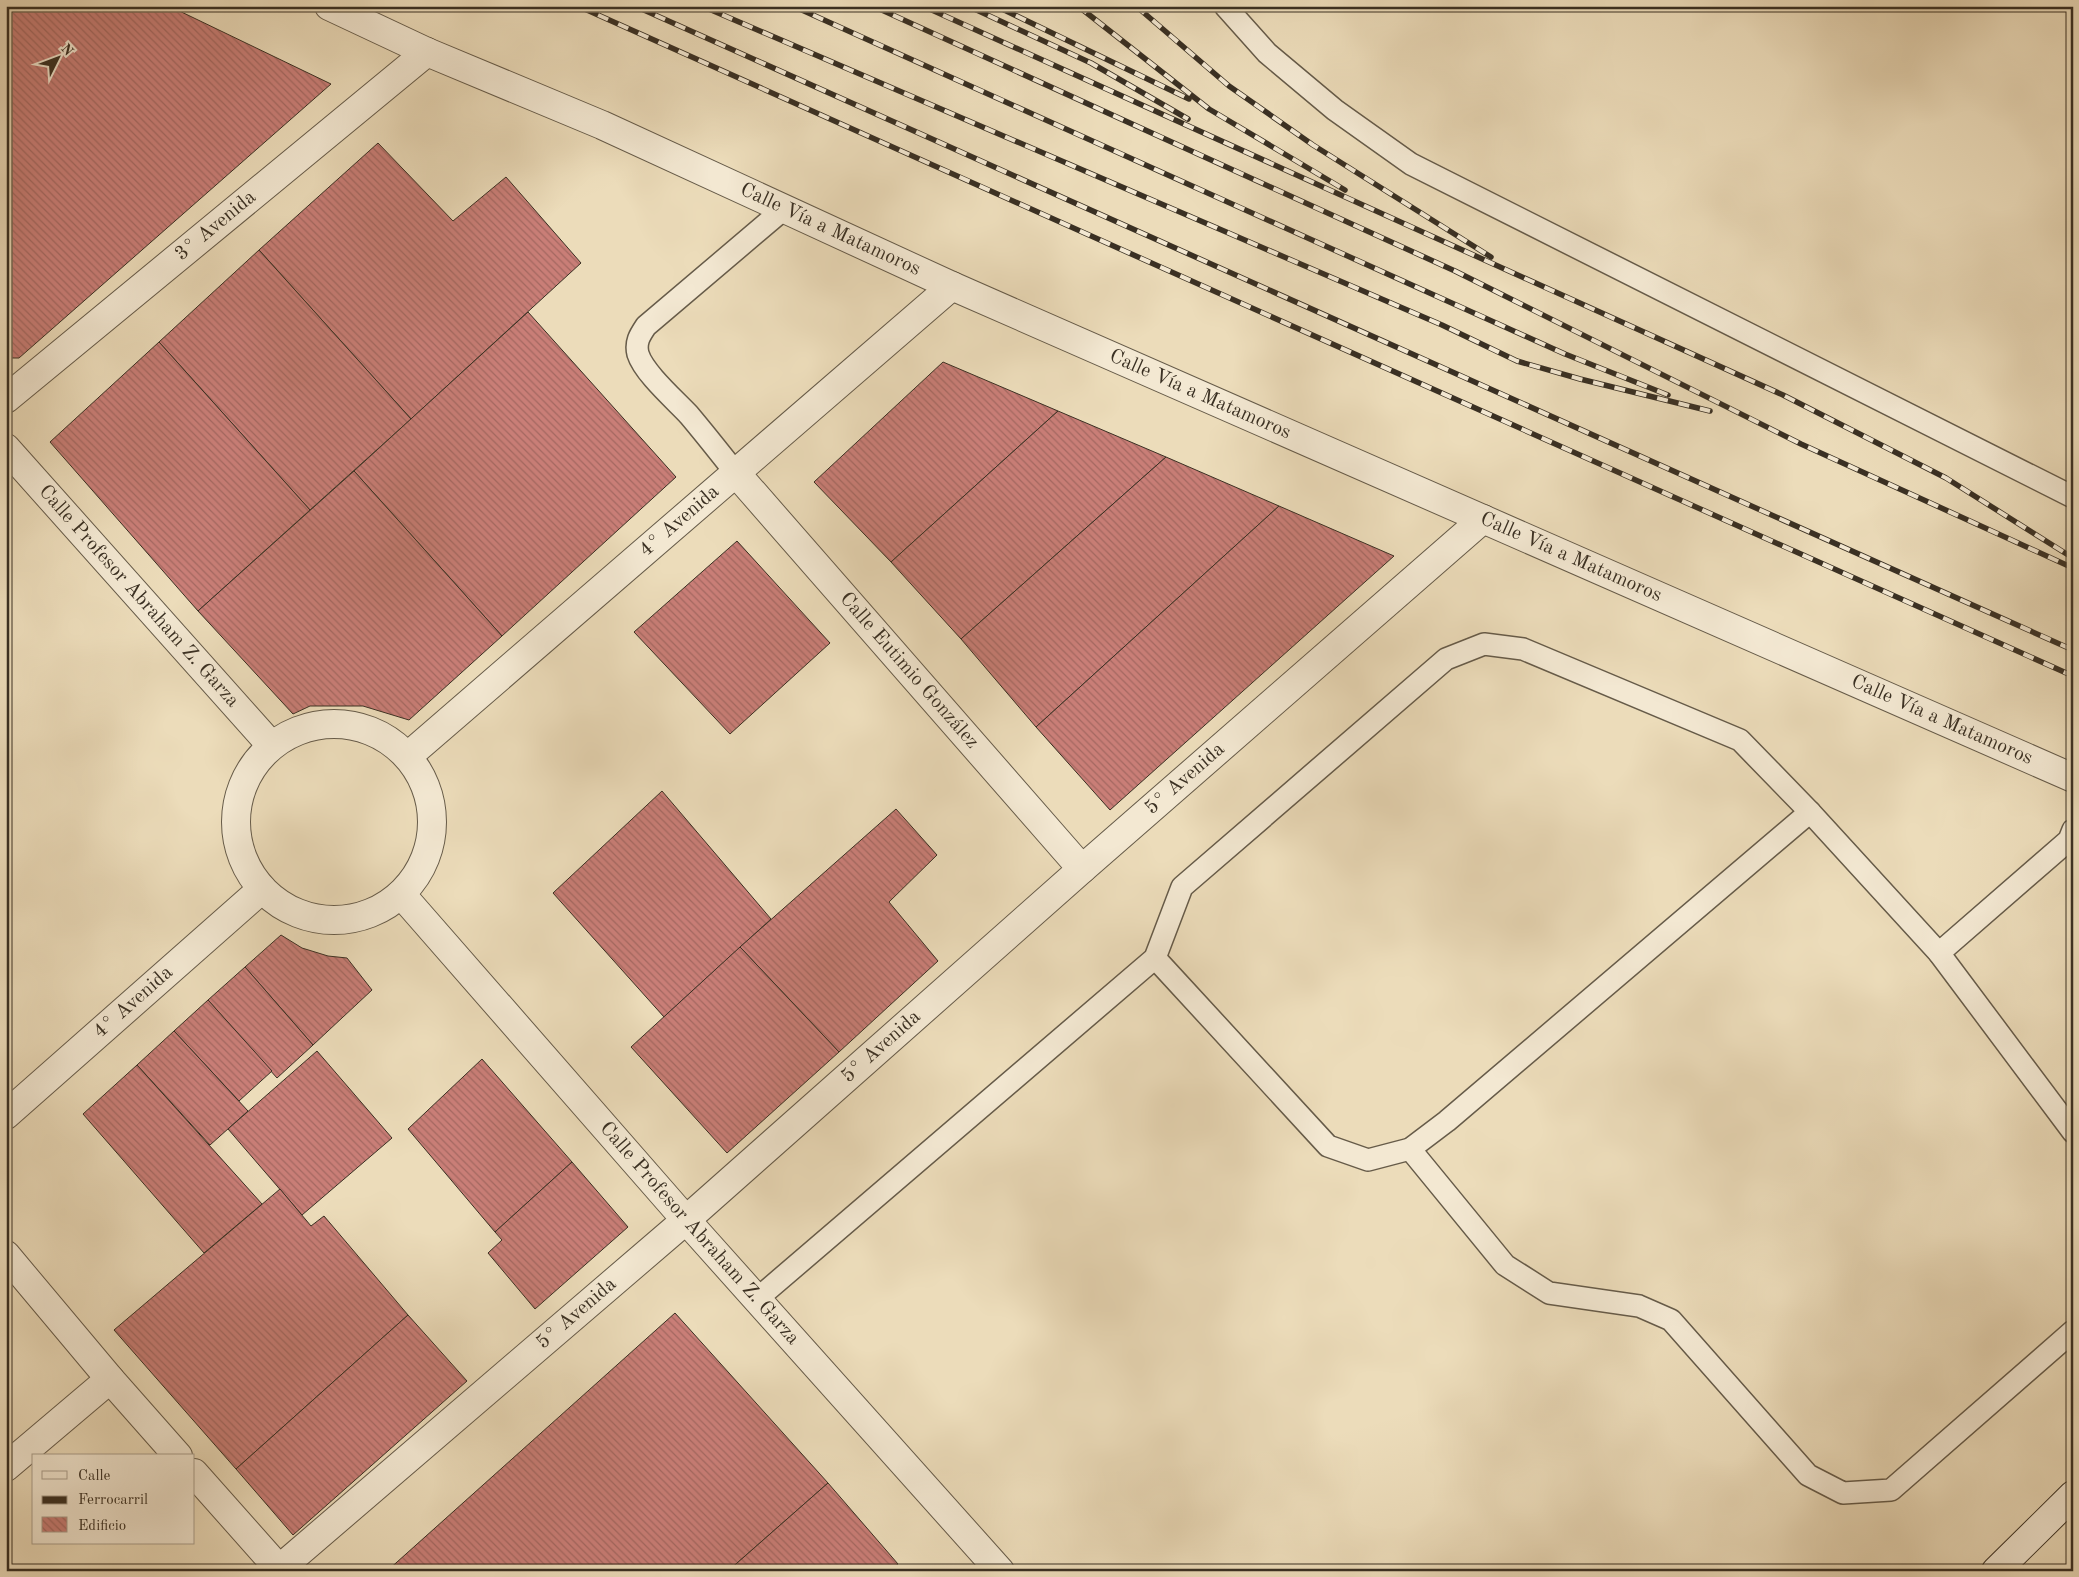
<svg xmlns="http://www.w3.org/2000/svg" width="2079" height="1577" viewBox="0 0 2079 1577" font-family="'Old Standard TT',serif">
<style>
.building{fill:url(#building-back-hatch);stroke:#3a3023}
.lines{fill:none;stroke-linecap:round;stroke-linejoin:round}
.lane-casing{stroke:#665b49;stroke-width:24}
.street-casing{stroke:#665b49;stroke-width:30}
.secondary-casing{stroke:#3a3023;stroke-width:30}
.lane{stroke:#f3e8d2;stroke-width:21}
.street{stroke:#f3e8d2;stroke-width:28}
.secondary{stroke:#f3e8d2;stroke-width:28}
.rail-casing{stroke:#3a3023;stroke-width:5.5}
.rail{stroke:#f3e8d2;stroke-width:4;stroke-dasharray:11;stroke-linecap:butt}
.labels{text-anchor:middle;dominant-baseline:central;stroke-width:4;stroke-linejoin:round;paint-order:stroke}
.street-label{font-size:20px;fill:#3a3023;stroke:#f3e8d2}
</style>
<defs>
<pattern id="building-back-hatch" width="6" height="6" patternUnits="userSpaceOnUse" patternTransform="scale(1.25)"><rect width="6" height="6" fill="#c97e77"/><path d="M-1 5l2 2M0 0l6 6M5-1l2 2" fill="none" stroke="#a46861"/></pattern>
</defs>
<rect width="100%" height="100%" fill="#ecdcba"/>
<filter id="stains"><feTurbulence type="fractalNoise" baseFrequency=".004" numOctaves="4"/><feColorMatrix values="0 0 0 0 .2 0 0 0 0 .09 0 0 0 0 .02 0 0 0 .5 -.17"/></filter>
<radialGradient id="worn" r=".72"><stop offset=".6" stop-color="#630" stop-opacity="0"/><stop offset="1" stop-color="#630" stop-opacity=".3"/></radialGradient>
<!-- building -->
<g class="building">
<path d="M6,6H169L331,84L19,358H6Z"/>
<path d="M378,143L453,221L506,177L581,263L411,419L259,250Z"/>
<path d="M259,250L411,419L310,510L159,342Z"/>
<path d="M528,312L676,477L502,636L354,471Z"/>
<path d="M159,342L310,510L198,611L50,442Z"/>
<path d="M943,362L1058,411L891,562L814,482Z"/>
<path d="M1058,411L1166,457L961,639L891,562Z"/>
<path d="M1166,457L1279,506L1036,727L961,639Z"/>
<path d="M354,471L502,636L409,720L363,706H310L293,714L198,611Z"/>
<path d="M1279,506L1394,556L1110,810L1036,727Z"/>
<path d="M737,541L830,643L730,734L634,632Z"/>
<path d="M662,791L771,919L664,1017L553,893Z"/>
<path d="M896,809L937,855L889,902L938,961L839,1052L740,947Z"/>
<path d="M281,935L302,948L328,956L347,958L372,990L313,1045L245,967Z"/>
<path d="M740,947L839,1052L727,1153L631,1047Z"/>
<path d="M245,967L313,1045L277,1078L208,1000Z"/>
<path d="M208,1000L272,1071L239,1101L174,1031Z"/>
<path d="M174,1031L248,1111L210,1145L137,1065Z"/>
<path d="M317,1051L392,1138L302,1215L228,1129Z"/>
<path d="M482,1059L572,1162L495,1232L408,1129Z"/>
<path d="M137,1065L262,1204L204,1253L83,1114Z"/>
<path d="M572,1162L628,1227L535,1309L488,1253L502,1240L495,1232Z"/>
<path d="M280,1189L311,1226L324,1216L408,1315L236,1469L114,1330Z"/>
<path d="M675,1313L828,1483L728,1571H387Z"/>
<path d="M408,1315L467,1381L293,1535L236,1469Z"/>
<path d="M828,1483L898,1564L890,1571H728Z"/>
</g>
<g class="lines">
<defs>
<g id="lane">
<path d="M1225,6L1267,53L1335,110L1411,164L2073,497"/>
<path d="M735,472C720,453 705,434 689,415C675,400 644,373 638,354C635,342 640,335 646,326L785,208"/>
<path d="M1939,953L2069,840L2073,830"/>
<path d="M1155,958L1328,1146L1368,1160L1410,1149L1447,1121L1810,812"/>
<path d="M1410,1149L1505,1265L1549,1293L1639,1306L1671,1320L1808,1475L1843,1493L1891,1490L2073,1331"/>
<path d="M757,1299L1155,958L1182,887L1446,659L1484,644L1523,649L1740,740L1810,812L1939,953L2073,1132"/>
</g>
<g id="street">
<path id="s1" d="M329,6L427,52L602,125L952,286L2073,778"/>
<path id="s2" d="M6,399L427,52"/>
<path id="s3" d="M6,448L271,745"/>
<path id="s4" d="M735,472L1082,869"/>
<circle cx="334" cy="822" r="98"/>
<path id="s5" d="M408,756L952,286"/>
<path id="s6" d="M401,894L686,1220L1000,1571"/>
<path id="s7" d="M6,1115L262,889"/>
<path d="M6,1255L110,1379L178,1456"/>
<path d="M6,1467L110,1379"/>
<path d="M194,1473L281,1571"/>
<path id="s8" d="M277,1571L686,1220L1082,869L1483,519"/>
</g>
<path id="secondary" d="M1996,1571L2073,1495"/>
</defs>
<!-- lane casing -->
<use href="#lane" class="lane-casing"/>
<!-- street casing -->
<use href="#street" class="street-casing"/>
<!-- secondary casing -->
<use href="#secondary" class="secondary-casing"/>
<!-- lane -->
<use href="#lane" class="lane"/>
<!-- street -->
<use href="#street" class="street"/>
<!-- secondary -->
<use href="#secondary" class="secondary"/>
<defs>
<g id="rail">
<path d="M578,6L2073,676"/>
<path d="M635,6L2073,650"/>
<path d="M702,6L1442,325L1517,361L1580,379L1710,411"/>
<path d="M793,6L1565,354L1668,395"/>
<path d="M873,6L1455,271L1801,444L2073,568"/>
<path d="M923,6L1783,395L1946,478L2073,558"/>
<path d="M968,6L1091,63L1188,119"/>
<path d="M996,6L1189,99"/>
<path d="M1078,6L1209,109L1345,190"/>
<path d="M1136,6L1229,86L1313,145L1491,257"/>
</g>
</defs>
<!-- rail casing -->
<use href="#rail" class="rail-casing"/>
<!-- rail -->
<use href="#rail" class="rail"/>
</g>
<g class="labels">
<!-- street labels -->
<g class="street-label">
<text stroke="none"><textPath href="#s2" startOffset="272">3° Avenida</textPath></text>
<text stroke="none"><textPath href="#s1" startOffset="549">Calle Vía a Matamoros</textPath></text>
<text stroke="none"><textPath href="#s1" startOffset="954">Calle Vía a Matamoros</textPath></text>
<text stroke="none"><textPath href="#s5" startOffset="359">4° Avenida</textPath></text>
<text stroke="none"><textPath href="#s1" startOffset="1359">Calle Vía a Matamoros</textPath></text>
<text stroke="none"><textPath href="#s3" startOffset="199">Calle Profesor Abraham Z. Garza</textPath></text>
<text stroke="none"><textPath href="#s4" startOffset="264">Calle Eutimio González</textPath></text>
<text stroke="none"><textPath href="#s1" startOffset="1764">Calle Vía a Matamoros</textPath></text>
<text stroke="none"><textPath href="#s8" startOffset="1205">5° Avenida</textPath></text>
<text stroke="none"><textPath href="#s7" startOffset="170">4° Avenida</textPath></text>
<text stroke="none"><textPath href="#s8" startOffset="800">5° Avenida</textPath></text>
<text stroke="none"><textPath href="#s6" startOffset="452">Calle Profesor Abraham Z. Garza</textPath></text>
<text stroke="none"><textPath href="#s8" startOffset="395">5° Avenida</textPath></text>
</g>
</g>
<!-- margin -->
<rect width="2079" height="1577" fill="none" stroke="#ecdcba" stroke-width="25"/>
<rect x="8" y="8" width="2064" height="1562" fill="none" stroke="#3a3023" stroke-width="2.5"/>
<rect x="12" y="12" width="2054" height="1552" fill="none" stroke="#3a3023"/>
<!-- legend -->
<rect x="32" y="1454" width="162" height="90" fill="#f3e8d2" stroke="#a99e8c"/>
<rect x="42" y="1471" width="25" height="8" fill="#f3e8d2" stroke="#a99e8c"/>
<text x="78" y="1480" font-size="15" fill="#3a3023">Calle</text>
<rect x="42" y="1496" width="25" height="8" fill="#3a3023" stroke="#a99e8c"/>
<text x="78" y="1504" font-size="15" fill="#3a3023">Ferrocarril</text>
<rect x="42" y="1517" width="25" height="15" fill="url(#building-back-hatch)" stroke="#a99e8c"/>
<text x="78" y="1530" font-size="15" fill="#3a3023">Edificio</text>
<!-- north arrow -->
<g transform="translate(58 58) rotate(48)" stroke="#f3e8d2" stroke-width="4" paint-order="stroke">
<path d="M0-4L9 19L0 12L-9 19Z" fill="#3a3023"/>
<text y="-8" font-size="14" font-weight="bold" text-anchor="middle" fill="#3a3023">N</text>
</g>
<rect width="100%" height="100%" filter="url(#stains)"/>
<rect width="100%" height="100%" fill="url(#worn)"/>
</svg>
